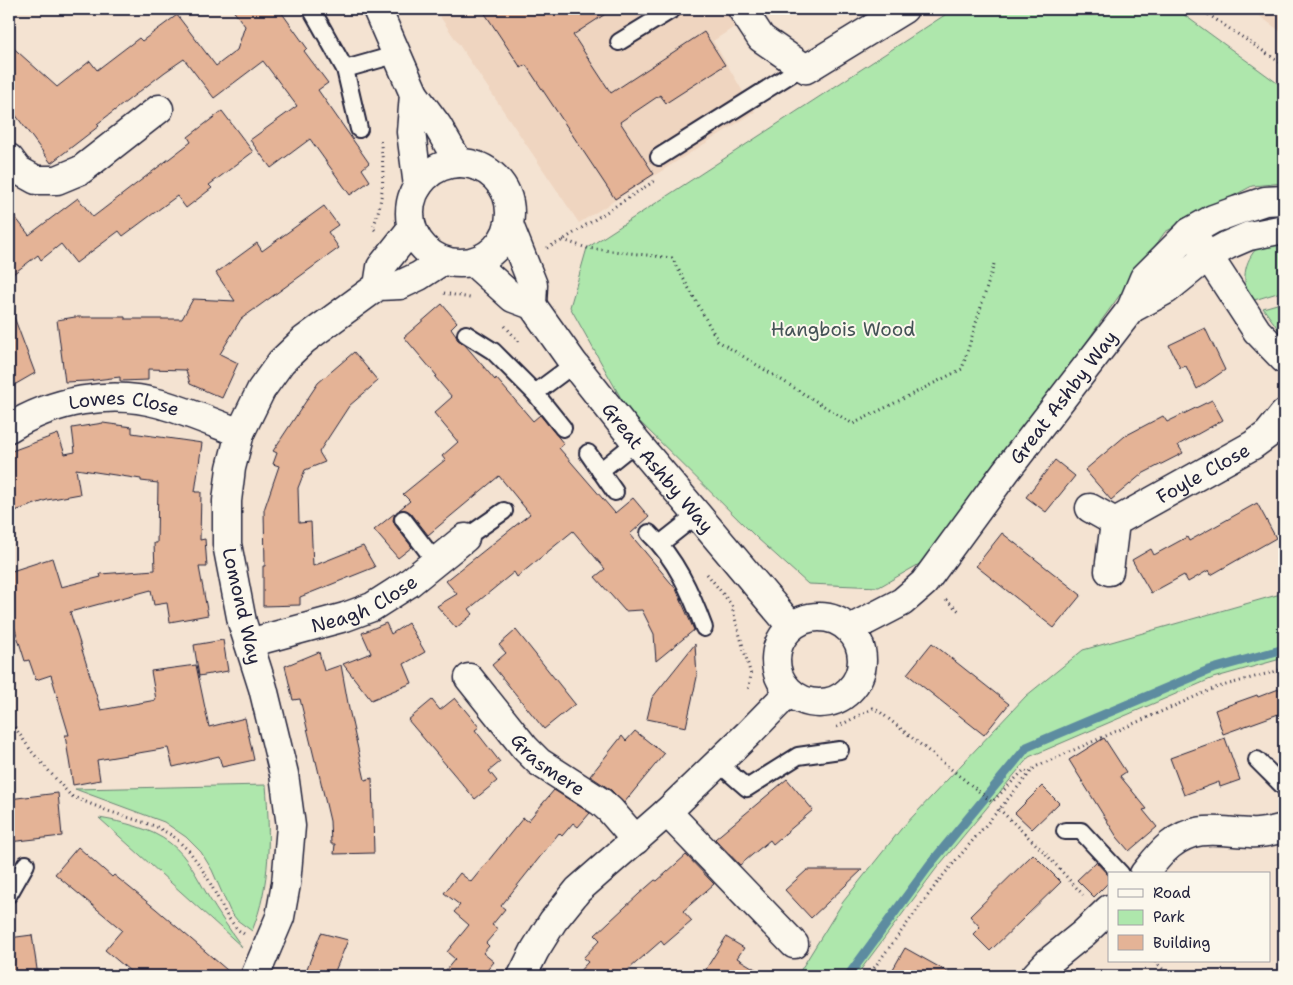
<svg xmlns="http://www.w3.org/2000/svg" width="1293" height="985" viewBox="0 0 1293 985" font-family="'Shantell Sans',sans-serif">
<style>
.built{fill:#efd5c0}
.green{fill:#aee7ac;stroke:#688474}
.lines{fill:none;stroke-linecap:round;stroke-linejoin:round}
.stream{stroke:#5d8ca0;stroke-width:9}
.building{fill:#e4b396;stroke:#22223b}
.service-casing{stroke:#22223b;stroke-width:20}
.minor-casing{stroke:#22223b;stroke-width:31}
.tertiary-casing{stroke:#22223b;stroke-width:31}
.path{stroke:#22223b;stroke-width:3;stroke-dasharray:1 4;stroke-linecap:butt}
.service{stroke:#fbf7ec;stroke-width:16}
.minor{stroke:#fbf7ec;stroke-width:28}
.tertiary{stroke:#fbf7ec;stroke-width:28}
.labels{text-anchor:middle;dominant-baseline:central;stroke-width:4;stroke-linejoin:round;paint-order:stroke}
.park-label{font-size:19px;fill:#455357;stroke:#fbf7ec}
.street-label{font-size:19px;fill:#22223b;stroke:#fbf7ec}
</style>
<rect width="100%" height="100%" fill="#f4e3d2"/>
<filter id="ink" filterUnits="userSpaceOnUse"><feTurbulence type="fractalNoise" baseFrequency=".02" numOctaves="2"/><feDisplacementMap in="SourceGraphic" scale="10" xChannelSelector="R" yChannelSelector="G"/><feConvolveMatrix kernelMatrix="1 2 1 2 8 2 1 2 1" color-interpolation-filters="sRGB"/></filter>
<g filter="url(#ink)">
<!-- built -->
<g class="built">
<path d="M435,9H762L713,41L755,112L579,223Z"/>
<path d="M1250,9H1284V34Z"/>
</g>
<!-- green -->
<g class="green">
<path d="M954,9H1176L1284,88V183L1252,186L1165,232L1099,324L1010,454L937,554L879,587L808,584L757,538L627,409L570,307L587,248Z"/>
<path d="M1284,234V291L1251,301C1241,283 1243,261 1259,246C1265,241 1276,237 1284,234Z"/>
<path d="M1284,302V337L1263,308Z"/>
<path d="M1284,593V658L1213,678L1029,757L936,869L856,976H797L843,902L901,829L1026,696L1083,650Z"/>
<path d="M266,785C270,835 271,884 252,931L237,920L230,911L212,870L201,852L186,837L164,822L75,789Z"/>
<path d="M99,818C123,822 150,828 170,843C188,857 197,877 208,896C218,913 230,930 242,947Z"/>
</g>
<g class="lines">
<!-- stream -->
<path class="stream" d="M848,976L931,863L1027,747L1209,670L1284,649"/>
</g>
<!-- building -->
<g class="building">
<path d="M232,9H279L307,48L304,51L328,83L318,90L369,163L362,169L370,181L350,195L310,139L271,168L250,140L297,106L263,61L214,98L184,59L165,72L97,124L99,126L51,163L9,106V44L57,87L90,61L97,70L139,38L142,41L177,15L216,66L237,50L245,26Z"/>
<path d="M482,9H613L573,35L611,93L704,32L725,65L666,103L660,95L620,122L654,174L615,199L526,65L521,68Z"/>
<path d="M222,111L253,152L209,185L212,188L186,208L177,196L123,236L119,231L76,263L61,244L41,260L38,255L9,277V209L29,235L78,198L93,217L191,142L188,137Z"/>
<path d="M324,206L338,225L328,232L339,248L241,319L220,354L238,363L222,398L190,384L186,370L148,369V380L120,381V377L87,381L65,382L57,320L75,317H125V319H182L193,299L235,301L216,273L257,243L262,251Z"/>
<path d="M442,304L457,322L451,328L456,335L457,339L465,345L495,380L496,378L533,421L540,415L564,444L559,448L615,513L633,498L649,517L630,534L676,589L694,630L656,661L654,634L642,610L625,611L595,577L605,569L573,531L517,577L514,572L469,609L473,614L456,628L437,606L457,594L446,581L530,514L499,476L428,535L411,513L406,510H399L410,501L403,494L445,460L442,456L458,442L434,413L452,397L435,377L437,376L404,337Z"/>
<path d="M9,309H11L35,373L9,388Z"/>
<path d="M1205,328L1225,370L1197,389L1186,366L1180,368L1169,345Z"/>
<path d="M354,352L378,381L349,406L319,452L325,462L305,470L298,488L299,523L311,522L313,566L363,546L375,567L300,597V605L263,606V566H265L264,510L279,466L273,464L277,453L273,451L318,383Z"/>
<path d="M1212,400L1223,420L1178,445L1183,453L1142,474L1111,500L1085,470L1125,436L1163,416L1167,422Z"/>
<path d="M103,423L132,427V433L202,443L195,492H201L200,540L205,539L207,567H199L208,615L170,622L167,603L154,605L151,590L70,612L101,710L156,700L151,671L196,665L209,727L245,718L254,760L222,767L219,756L173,767L168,748L97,760L100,780L73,785L65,735H69L51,675L36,680L29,660L25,661L9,610V572L52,558L61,587L101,577L100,574L155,570L154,543H157L158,483L141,481V479L76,469L80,494L47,500L9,513V452L58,434L65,454L75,452L72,428Z"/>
<path d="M1055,460L1075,476L1046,512L1026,497Z"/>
<path d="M1257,503L1276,538L1211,575L1209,570L1188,582L1184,575L1151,593L1132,560L1151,549L1154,555L1187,537L1189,541Z"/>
<path d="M395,513L393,520L395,525L412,547L398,558L374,530Z"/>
<path d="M1002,533L1081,595L1054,628L976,566Z"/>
<path d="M386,623L391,634L408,623L425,652L404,664L412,683L371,700L343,664L371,653L362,633Z"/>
<path d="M516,630L575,704L544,729L492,665L506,653L499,645Z"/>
<path d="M223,640L228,671L199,676L194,645Z"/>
<path d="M932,643L1009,704L984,735L907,674Z"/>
<path d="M695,644L697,677L686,727L647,719L652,698Z"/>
<path d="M319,652L324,671L341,665L349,709L365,780L372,778L374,853L334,854L335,844H331L330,821L316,761H315L300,699L293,700L285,666Z"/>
<path d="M1284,687V712L1223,734L1215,710L1257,695L1258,697Z"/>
<path d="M455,698L479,727L475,730L500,762L489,771L497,781L475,799L408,720L432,700L440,710Z"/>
<path d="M635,731L664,754L624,803L611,790L590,776L622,736L626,741Z"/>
<path d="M1104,738L1126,772L1120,776L1147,809L1143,810L1157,827L1129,851L1117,837L1069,760Z"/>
<path d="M1225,738L1240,780L1220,787L1219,782L1184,795L1170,758Z"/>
<path d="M787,779L813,810L773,844L770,840L740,865L715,839Z"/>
<path d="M1042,786L1059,803L1032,829L1015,813Z"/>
<path d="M554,790L590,813L578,827L573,823L562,836L559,833L501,906L505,909L492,925L498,929L486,943L489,946L483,953L494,962L482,976H441L455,959L447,952L469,925L454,912L460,905L444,893L460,873L471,882L523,818L528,821Z"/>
<path d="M58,793L62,836L9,842V799Z"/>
<path d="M78,847L112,877L114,875L156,909L234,976H136L105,950L122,930L55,874Z"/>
<path d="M1033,854L1061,882L990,951L973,934L980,927L970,916Z"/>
<path d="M686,855L714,884L683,911L692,921L664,945L661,941L621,976H575L588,962L583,958L600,940L595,935L639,894L655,880L657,881Z"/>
<path d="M1096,862L1109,876V882L1094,897L1077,880Z"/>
<path d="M807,870H862L811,918L785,890Z"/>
<path d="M321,933L348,940L333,976H304Z"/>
<path d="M32,935L38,976H9V938Z"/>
<path d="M726,937L744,948L737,958L767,976H718L706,969Z"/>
<path d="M905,948L955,976H889Z"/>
</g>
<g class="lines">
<defs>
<g id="service">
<path d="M313,12L345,69L359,129"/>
<path d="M619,42L673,9"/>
<path d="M345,69L398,54"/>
<path d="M659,157L802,67"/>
<path d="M466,334L493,351L535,393L563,428"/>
<path d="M535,393L574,364"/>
<path d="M588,453L615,492"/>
<path d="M600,471L636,442"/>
<path d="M403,519L435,561"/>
<path d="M649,533C676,559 691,593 704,628"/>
<path d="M465,538L504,511"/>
<path d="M660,544L698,514"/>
<path d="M1257,760L1284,787"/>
<path d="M717,762L747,788L798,756L840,750"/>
<path d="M1065,831H1081L1121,874"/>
<path d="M9,894L26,864"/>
</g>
<g id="minor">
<path d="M742,9L761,38L806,69L904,9"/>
<path d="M9,158L18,170L36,180H57L81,170L159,109"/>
<path d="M1190,232L1212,262L1257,331L1284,359"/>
<path d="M378,286L381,267L412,228"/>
<path id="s1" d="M9,428C52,401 111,389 161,404C188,412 214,423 240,433"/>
<path d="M1090,508L1115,522"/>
<path id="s2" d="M1109,571L1115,522L1253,445L1268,434L1284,414"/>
<path id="s3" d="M249,643L345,617L372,607L408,584L465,538"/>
<path id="s4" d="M469,678L525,748L539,762L601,802L610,810L636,840"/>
<path d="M667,812L794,944"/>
<path d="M1144,874C1152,864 1160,853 1170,845C1196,824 1220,832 1250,833C1261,834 1273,831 1284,828"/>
<path d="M255,976L280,917L286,884L291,826L284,774L263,688L242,622L227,544V501L231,468L240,433L261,390L281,362L304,340L378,286L400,285L419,276L442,261"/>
<path d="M522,976L535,950L553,921L578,890L667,812L748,734L789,692"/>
<path d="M1035,976L1047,963L1084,933L1109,909"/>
</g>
<g id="tertiary">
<path d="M377,9L414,94L437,125L459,163"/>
<path d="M414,94L411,132L418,186"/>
<circle cx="460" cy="213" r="50"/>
<path d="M509,225L533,285L532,305"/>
<path id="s5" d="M473,262L513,298L532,305L574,364L636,442L791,626"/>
<path d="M1131,309L1166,290L1208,256L1228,245L1249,236L1284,229"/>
<circle cx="819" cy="660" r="43"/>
<path id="s6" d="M850,629L902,602L924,583L1006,471L1131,309L1144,278L1190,232L1213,219L1238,210L1265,201L1284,200"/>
</g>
</defs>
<!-- service casing -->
<use href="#service" class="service-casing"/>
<!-- minor casing -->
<use href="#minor" class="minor-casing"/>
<!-- tertiary casing -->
<use href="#tertiary" class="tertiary-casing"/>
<!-- path -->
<g class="path">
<path d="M1200,9L1284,65"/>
<path d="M375,230L373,228C384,199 385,169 380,139"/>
<path d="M563,240L587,248L672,258L718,341L853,424L962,369L994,264"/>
<path d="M547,248L563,240L656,180"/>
<path d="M444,293L470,298"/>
<path d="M505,326L519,342"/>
<path d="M707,574L731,604L751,675L748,691"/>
<path d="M946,600L959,611"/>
<path d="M9,719L32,752L71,796L108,811L155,826L173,836L189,851L198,863L207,877L227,916L237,929L244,934"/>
<path d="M837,727L873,708L880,712L992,802L1024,770L1030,773"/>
<path d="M999,809L1045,853L1083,895"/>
<path d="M1155,961L1169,976"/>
<path d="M868,976L941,878L1035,767L1215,688L1284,669"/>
</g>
<!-- service -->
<use href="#service" class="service"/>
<!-- minor -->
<use href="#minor" class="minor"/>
<!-- tertiary -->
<use href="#tertiary" class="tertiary"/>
</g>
</g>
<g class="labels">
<!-- park labels -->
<g class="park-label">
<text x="843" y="329">Hangbois Wood</text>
</g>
<!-- street labels -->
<g class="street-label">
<text stroke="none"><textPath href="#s6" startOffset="320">Great Ashby Way</textPath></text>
<text stroke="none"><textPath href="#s1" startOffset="121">Lowes Close</textPath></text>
<text stroke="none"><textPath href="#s5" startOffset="280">Great Ashby Way</textPath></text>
<text stroke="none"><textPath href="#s2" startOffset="150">Foyle Close</textPath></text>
<text stroke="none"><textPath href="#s3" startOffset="122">Neagh Close</textPath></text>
<text transform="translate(242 606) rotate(77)">Lomond Way</text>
<text stroke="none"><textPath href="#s4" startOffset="118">Grasmere</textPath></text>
</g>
</g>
<!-- margin -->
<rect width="1293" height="985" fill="none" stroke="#fbf7ec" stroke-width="30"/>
<rect x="15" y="15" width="1263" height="955" fill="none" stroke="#22223b" stroke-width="2" filter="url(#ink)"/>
<!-- legend -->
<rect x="1108" y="872" width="162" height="90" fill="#fbf7ec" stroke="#a4a2a5"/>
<rect x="1118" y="889" width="25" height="8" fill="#fbf7ec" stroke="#a4a2a5"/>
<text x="1153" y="898" font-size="15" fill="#22223b">Road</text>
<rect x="1118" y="910" width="25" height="15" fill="#aee7ac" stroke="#a4a2a5"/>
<text x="1153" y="922" font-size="15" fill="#22223b">Park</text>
<rect x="1118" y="935" width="25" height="15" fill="#e4b396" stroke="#a4a2a5"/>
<text x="1153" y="948" font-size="15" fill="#22223b">Building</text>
</svg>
